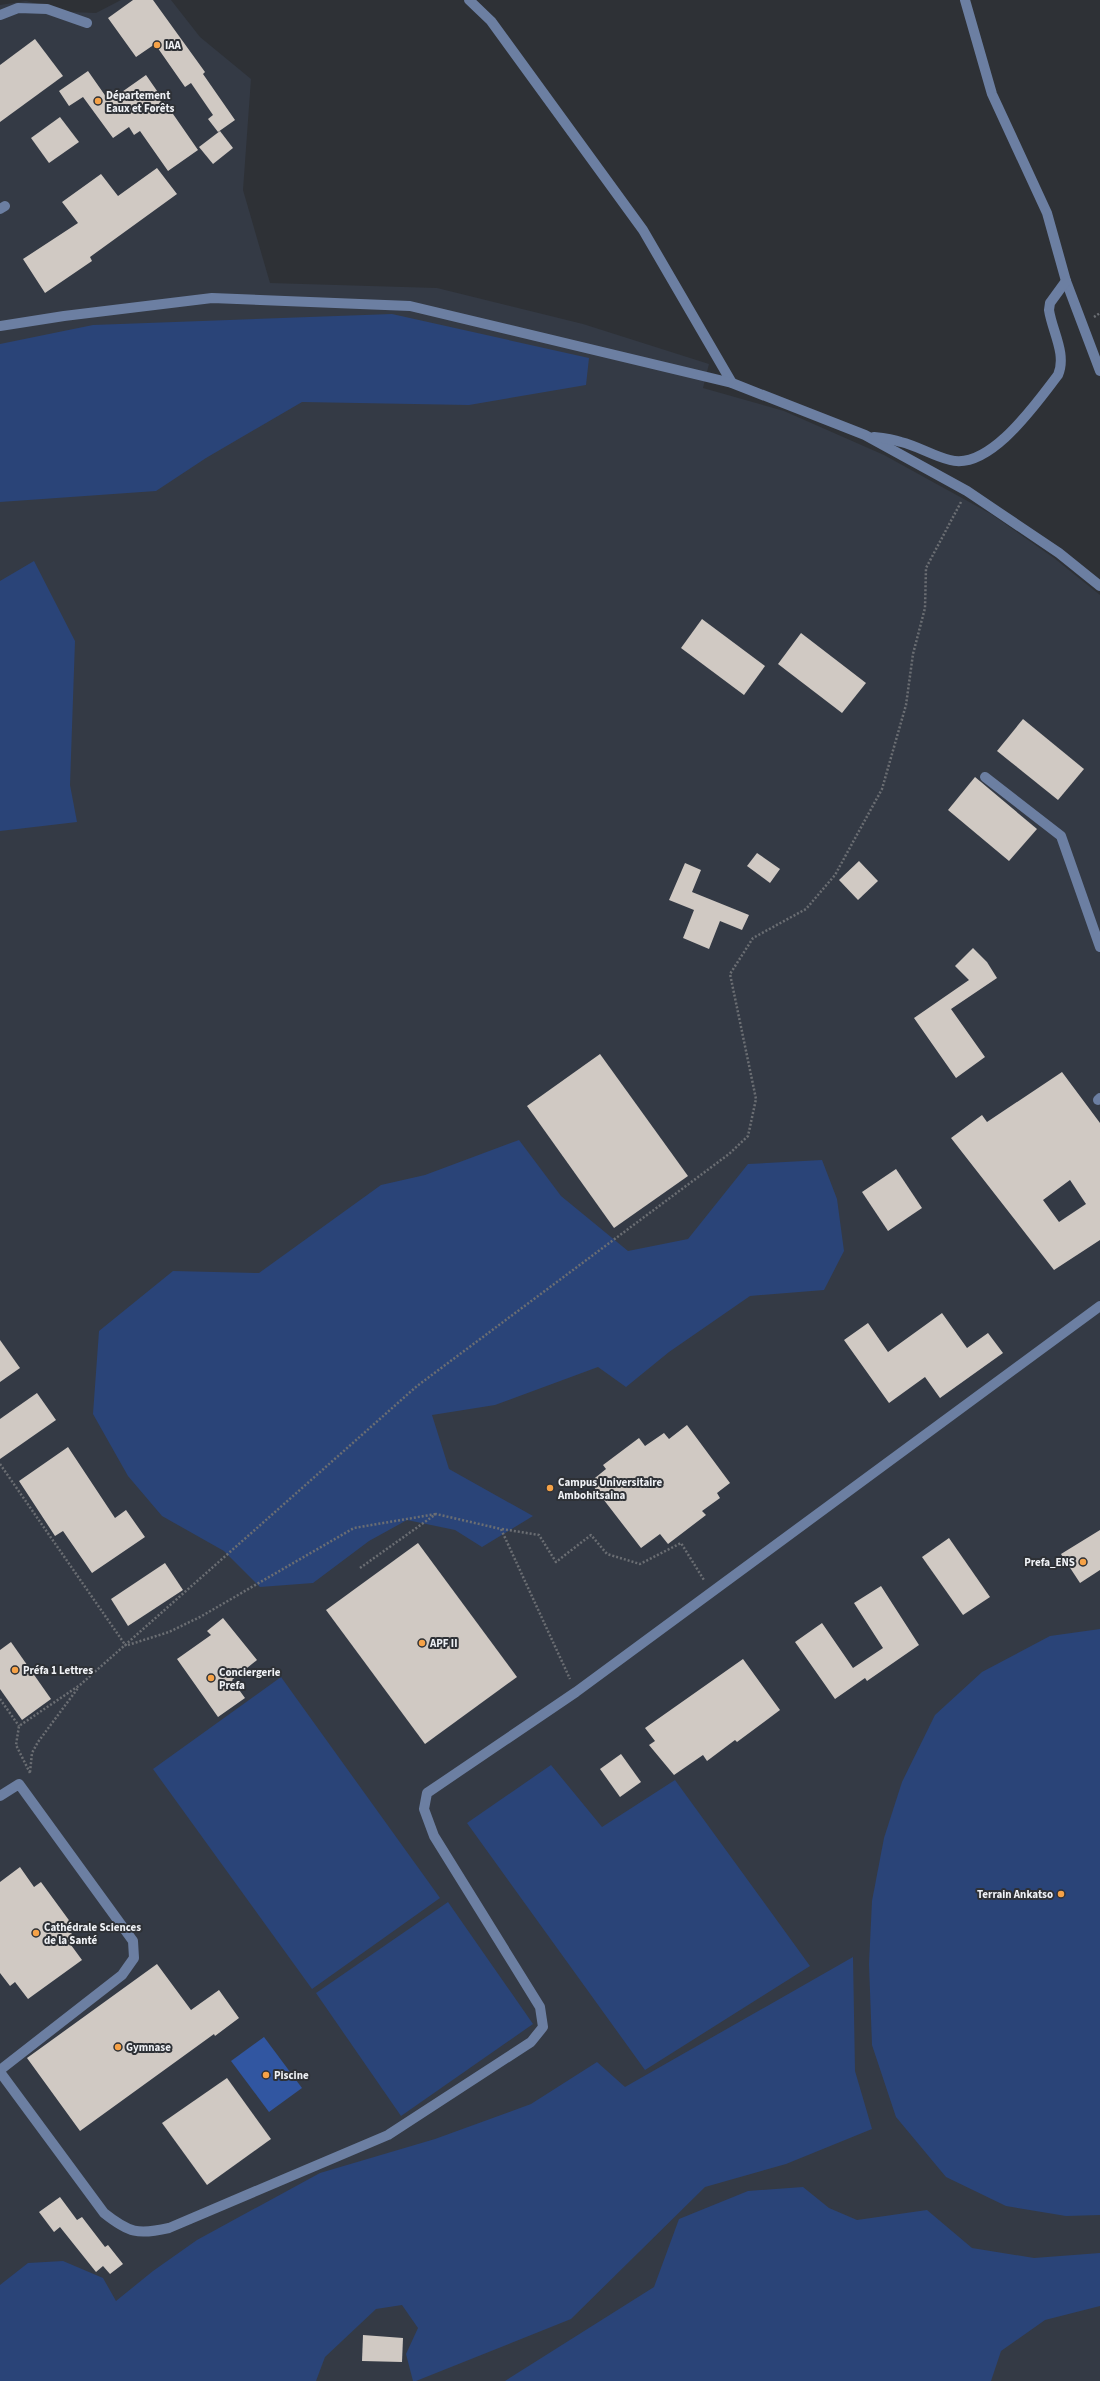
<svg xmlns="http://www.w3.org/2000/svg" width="1100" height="2381" viewBox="0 0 1100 2381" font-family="'Source Sans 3',sans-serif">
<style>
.built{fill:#343a45}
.green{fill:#2a4478}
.water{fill:#3156a1}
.building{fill:#d0c9c3;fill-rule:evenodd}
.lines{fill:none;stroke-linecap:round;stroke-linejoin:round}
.path{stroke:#6b6e73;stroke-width:2.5;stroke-dasharray:2 2;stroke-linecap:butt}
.minor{stroke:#6c7fa2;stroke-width:10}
.poi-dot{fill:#f6a247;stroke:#2e3136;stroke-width:1.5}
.labels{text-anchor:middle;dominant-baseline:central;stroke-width:4;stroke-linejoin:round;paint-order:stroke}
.poi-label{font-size:11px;font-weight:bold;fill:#f0f2f6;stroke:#2e3136;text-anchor:start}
</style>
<rect width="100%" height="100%" fill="#2e3136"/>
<!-- built -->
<path class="built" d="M121,0H171L200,37L251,79L243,190L270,283L437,288L583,324L709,364L703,388L784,411L884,455L991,514L1054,558L1100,595V2381H0V5L26,1L70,12L96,13Z"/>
<!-- green -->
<g class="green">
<path d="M392,314L589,358L586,385L469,405L302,402L206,458L156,491L0,502V344L93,325Z"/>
<path d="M34,561L75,641L70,785L77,822L0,831V581Z"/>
<path d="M519,1140L561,1196L628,1251L688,1239L748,1164L822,1160L837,1199L844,1251L824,1290L750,1296L669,1352L626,1387L598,1367L495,1405L432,1415L449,1469L533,1516L482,1547L455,1530L407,1520L369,1541L313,1583L260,1587L224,1551L162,1516L128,1476L93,1414L99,1331L173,1271L259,1273L381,1185L425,1175Z"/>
<path d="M1100,1629V2215L1066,2216L1006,2206L946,2177L896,2117L872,2045L869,1964L872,1901L884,1838L902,1782L935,1715L982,1672L1050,1636Z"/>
<path d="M281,1677L440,1898L312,1989L153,1769Z"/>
<path d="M551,1765L602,1827L675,1780L810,1966L645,2070L467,1823Z"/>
<path d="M448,1902L533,2024L401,2116L316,1993Z"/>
<path d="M853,1957L855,2071L872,2129L786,2164L705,2187L571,2319L416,2381H413L406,2354L418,2328L402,2305L376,2309L325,2357L316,2381H0V2285L28,2263L63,2261L103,2278L116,2301L153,2271L197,2240L320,2173L435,2139L531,2104L597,2062L625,2087Z"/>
<path d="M803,2187L829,2208L857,2220L927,2210L972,2248L1034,2258L1100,2253V2306L1045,2320L1001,2351L991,2381H505L654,2287L679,2219L748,2191Z"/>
</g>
<!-- water -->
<path class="water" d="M264,2037L302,2088L269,2112L231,2061Z"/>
<!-- building -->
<g class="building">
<path d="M133,0H153L205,72L203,74L235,120L218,132L208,119L213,115L191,83L185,87L155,44L136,57L108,18Z"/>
<path d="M35,39L63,76L0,122V65Z"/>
<path d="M88,71L109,101L146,75L198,150L168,171L140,131L134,135L129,127L113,138L83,97L69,106L59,91Z"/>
<path d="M60,117L79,142L49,163L31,138Z"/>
<path d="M220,131L233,148L213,164L199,147Z"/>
<path d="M157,168L177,194L90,257L92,261L45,293L23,259L78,223L62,202L101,174L118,196Z"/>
<path d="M702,619L765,666L744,695L681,648Z"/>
<path d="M801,633L866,683L842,713L778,664Z"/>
<path d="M1023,719L1084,769L1058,800L997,751Z"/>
<path d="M975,777L1037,829L1009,861L948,810Z"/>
<path d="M757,853L780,869L770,883L747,866Z"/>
<path d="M859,861L878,881L858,900L839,880Z"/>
<path d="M685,863L701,870L692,892L749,915L742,930L720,921L709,949L683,938L694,910L669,900Z"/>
<path d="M973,948L987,962L997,978L951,1009L985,1057L956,1078L914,1018L969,980L955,966Z"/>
<path d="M600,1054L688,1176L614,1228L527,1106Z"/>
<path d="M1062,1072L1100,1123V1240L1054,1270L951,1138L982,1115L987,1122ZM1070,1180L1086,1204L1059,1222L1043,1200Z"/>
<path d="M896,1169L922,1208L888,1231L862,1192Z"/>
<path d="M942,1313L967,1348L988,1333L1003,1353L940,1398L925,1377L889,1403L844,1340L868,1323L888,1352Z"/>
<path d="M0,1340L20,1368L0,1382Z"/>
<path d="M37,1393L56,1420L0,1459V1419Z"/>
<path d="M687,1425L730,1483L717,1493L720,1498L702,1511L706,1515L668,1544L660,1534L641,1548L590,1482L606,1469L603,1465L639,1438L645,1446L664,1433L669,1439Z"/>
<path d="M68,1447L115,1518L126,1510L145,1537L92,1573L63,1531L55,1536L19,1481Z"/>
<path d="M1100,1530V1570L1080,1583L1061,1554Z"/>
<path d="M949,1538L990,1597L963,1615L922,1557Z"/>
<path d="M418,1543L517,1677L425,1744L326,1610Z"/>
<path d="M165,1563L183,1590L128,1626L111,1599Z"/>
<path d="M881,1586L919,1645L867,1681L865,1678L835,1699L795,1642L822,1623L853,1668L883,1648L854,1603Z"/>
<path d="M223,1618L257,1660L232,1680L245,1698L218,1717L177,1659L211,1635L207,1631Z"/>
<path d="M11,1642L51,1699L22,1720L0,1689V1650Z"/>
<path d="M743,1659L780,1710L737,1742L735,1740L707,1761L703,1755L674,1775L649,1745L655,1741L645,1728Z"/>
<path d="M621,1754L641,1782L620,1797L600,1769Z"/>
<path d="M20,1867L34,1887L41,1882L71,1923L66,1926L77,1941L71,1945L82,1960L28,1999L15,1982L10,1986L0,1973V1882Z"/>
<path d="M157,1964L191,2010L219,1990L239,2018L215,2036L214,2034L80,2131L27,2058Z"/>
<path d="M227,2078L271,2139L207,2185L162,2123Z"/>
<path d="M60,2197L77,2220L82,2217L105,2247L108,2245L123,2264L110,2274L103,2266L96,2272L60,2227L54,2232L39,2212Z"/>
<path d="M363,2335L403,2338L402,2362L362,2361Z"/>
</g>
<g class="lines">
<!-- path -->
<g class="path">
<path d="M1094,317L1100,313"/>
<path d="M0,1464L126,1646"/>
<path d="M502,1529L539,1535L556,1562L591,1535L607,1554L640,1564L681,1543L704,1580"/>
<path d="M360,1568L436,1514L501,1529L570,1679"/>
<path d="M128,1645L169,1632L200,1617L354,1528L436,1514"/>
<path d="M0,1699L19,1726"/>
<path d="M30,1772L32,1753L38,1742L78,1688"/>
<path d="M30,1773L16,1745L19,1726L80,1685L417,1386L729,1154L748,1136L756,1099L730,974L753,938L806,909L835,875L882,789L906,705L913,654L925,608L926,568L961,502"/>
</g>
<!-- minor -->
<g class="minor">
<path d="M469,0L491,21L643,230L732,383"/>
<path d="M965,0L992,94L1047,213L1066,281L1100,371"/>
<path d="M0,15L18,8L47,9L87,23"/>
<path d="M0,209L5,206"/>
<path d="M0,326L64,316L212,298L410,306L732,383L865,435L967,491L1059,553L1100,586"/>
<path d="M874,437C883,438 892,439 901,442C918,446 933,456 950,460C990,471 1037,402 1058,375C1067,354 1052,331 1049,310L1050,303L1066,281"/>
<path d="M985,777L1061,836L1100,947"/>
<path d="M1098,1100L1100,1098"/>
<path d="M0,1796L19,1784L133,1941L134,1958L122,1975L0,2070"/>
<path d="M0,2072L104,2213C129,2233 138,2235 169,2228L388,2135L531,2042L543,2027L540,2007L434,1836L424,1809L427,1793L576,1692L1100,1306"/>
</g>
</g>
<!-- markers -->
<g class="poi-dot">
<circle cx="157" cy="45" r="4"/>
<circle cx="98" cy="101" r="4"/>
<circle cx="550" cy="1488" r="4"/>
<circle cx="1083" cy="1562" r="4"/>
<circle cx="422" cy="1643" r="4"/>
<circle cx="15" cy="1670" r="4"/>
<circle cx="211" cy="1678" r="4"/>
<circle cx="1061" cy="1894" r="4"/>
<circle cx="36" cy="1933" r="4"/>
<circle cx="118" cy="2047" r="4"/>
<circle cx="266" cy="2075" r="4"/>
</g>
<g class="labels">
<!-- poi labels -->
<g class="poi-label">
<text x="165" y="45">IAA</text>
<text x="106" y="95">Département<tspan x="106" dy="13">Eaux et Forêts</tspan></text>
<text x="558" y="1482">Campus Universitaire<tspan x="558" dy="13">Ambohitsaina</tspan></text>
<text x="1075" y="1562" text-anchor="end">Prefa_ENS</text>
<text x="430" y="1643">APF II</text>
<text x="23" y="1670">Préfa 1 Lettres</text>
<text x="219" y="1672">Conciergerie<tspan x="219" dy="13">Prefa</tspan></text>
<text x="1053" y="1894" text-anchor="end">Terrain Ankatso</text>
<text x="44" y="1927">Cathédrale Sciences<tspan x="44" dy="13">de la Santé</tspan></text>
<text x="126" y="2047">Gymnase</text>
<text x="274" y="2075">Piscine</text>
</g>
</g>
</svg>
